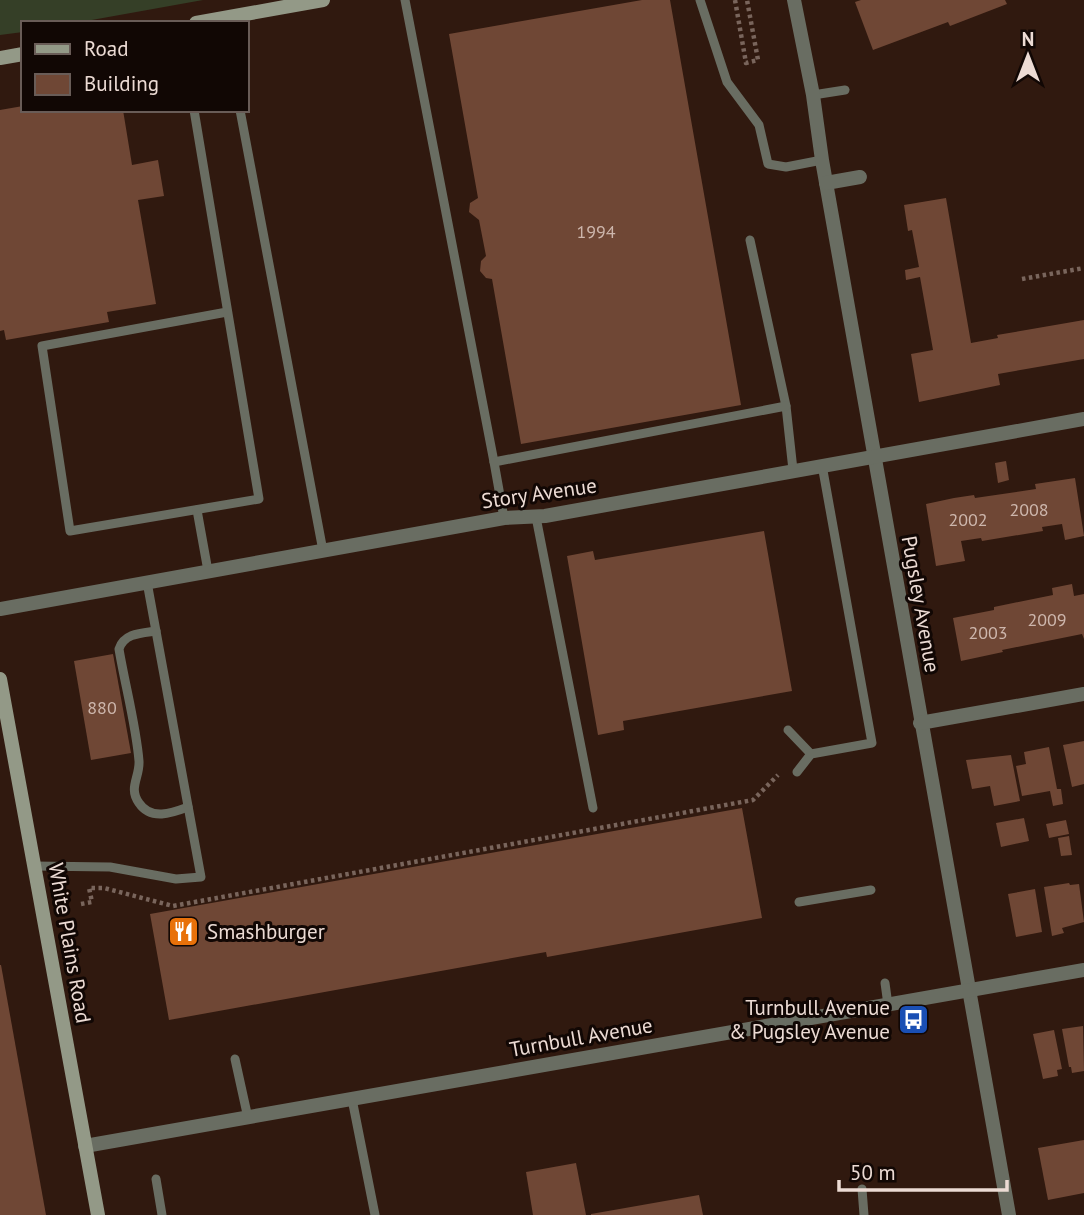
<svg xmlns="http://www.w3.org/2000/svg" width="1084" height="1215" viewBox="0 0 1084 1215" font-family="'PT Sans',sans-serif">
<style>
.green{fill:#353f27}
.building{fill:#6f4735}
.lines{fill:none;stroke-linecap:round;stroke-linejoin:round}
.path{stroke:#79655c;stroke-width:4.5;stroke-dasharray:3.5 3.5;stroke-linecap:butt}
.lane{stroke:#696d62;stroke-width:9}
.street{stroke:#696d62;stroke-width:14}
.secondary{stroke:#939987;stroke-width:14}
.labels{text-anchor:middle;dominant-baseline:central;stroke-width:6;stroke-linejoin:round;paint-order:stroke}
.number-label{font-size:18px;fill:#cdb6ac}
.street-label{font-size:21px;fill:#ecdbd4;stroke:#110704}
.poi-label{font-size:21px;fill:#ecdbd4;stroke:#110704;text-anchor:start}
</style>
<rect width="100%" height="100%" fill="#30190f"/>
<!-- green -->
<path class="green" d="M0,0H203L75,23H23V32L0,35Z"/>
<!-- building -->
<g class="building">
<path d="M642,0H670L741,405L521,444L492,279L486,278L480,271L481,261L486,256L479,220L469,212L470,203L478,198L449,34Z"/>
<path d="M861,0H1005L1007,4L950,26L948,22L873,50L855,2Z"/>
<path d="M23,106V110H123L132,165L158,160L164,196L138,200L156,304L107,312L109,322L6,340L4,330L0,331V110Z"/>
<path d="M946,198L971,343L998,338L997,335L1084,320V359L998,374L1000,385L919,402L911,354L933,350L920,277L906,280L905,270L919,267L912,230L908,231L904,205Z"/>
<path d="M1006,461L1009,480L998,483L995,463Z"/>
<path d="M1075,478L1084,536L1065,540L1062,524L1042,527L1043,531L982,541L981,538L961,541L965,561L936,566L926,504L954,498L974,495L975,498L1036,489L1035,484Z"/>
<path d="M764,531L792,691L623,721L624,730L598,735L567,556L593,551L595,560Z"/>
<path d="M1072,584L1074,596L1084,594V639L1082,634L1002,650L1003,652L961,661L953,618L994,610V607L1053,595L1052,588Z"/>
<path d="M113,654L131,753L91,760L74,661Z"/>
<path d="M1084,741V784L1072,787L1063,745Z"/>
<path d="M1049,747L1057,789H1061L1063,804L1053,806L1050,791L1022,796L1016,766L1026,764L1024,752Z"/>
<path d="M1011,755L1020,801L994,806L990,786L972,789L966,760Z"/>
<path d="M742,808L762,918L547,957L546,952L169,1020L150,914Z"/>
<path d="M1024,818L1029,841L1001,847L996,823Z"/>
<path d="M1066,820L1069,834L1049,838L1046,824Z"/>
<path d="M1069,836L1072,855L1061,856L1058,838Z"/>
<path d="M1069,883L1070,885L1079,884L1084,922L1062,928L1064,933L1052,936L1044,887Z"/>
<path d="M1035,889L1042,932L1016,937L1008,894Z"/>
<path d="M0,965H1L46,1215H0Z"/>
<path d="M1083,1026L1084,1071L1072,1073L1071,1067H1069L1062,1029Z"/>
<path d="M1054,1030L1062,1069L1057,1070L1058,1076L1043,1079L1033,1034Z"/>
<path d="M1084,1140V1193L1048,1200L1038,1148Z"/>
<path d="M576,1163L586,1215H533L526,1172Z"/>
<path d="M699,1195L703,1215H591V1214Z"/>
</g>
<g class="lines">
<!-- path -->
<g class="path">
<path d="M735,0L746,63L758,60L747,0"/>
<path d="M1022,279L1084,268"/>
<path d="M81,904L92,902L89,888H104L173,906L753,800L778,775"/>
</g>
<!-- lane -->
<g class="lane">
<path d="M405,0L494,462"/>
<path d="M700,0L727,82L759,125L768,164L786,167L822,160"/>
<path d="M813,95L845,90"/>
<path d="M194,110L259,499L70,531L42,346L227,312"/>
<path d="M240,110L323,551"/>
<path d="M750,240L786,406L793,470"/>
<path d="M197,510L208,571"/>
<path d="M536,517L593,808"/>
<path d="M504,518L494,462L786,406"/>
<path d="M156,631C142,633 124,633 119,649C125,685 136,725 139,761C140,777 128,788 139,803C151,821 172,813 188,807"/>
<path d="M788,730L811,754"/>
<path d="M797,772L811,754L872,743L822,465"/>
<path d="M34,866L110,867L176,879L201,877L147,582"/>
<path d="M799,902L871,890"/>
<path d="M885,983L888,1005"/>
<path d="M235,1059L248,1118"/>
<path d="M352,1099L375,1215"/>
<path d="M156,1179L162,1215"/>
<path d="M862,1189L864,1215"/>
</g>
<!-- street -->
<g class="street">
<path d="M794,0L813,95L822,160L1009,1215"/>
<path d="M826,183L860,177"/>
<path d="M0,609L504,518L545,516L1084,419"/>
<path d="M920,723L1084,694"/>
<path d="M85,1146L1084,970"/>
</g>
<!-- secondary -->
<g class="secondary">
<path d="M196,23L323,0"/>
<path d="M0,58L23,54"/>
<path d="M0,679L98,1215"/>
</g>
</g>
<!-- icons -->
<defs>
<symbol id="restaurant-square" viewBox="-11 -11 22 22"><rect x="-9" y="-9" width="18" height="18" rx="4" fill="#e8710a" stroke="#110704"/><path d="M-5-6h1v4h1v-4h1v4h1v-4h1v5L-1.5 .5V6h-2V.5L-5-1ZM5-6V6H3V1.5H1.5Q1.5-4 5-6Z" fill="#fff"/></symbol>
<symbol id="bus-square" viewBox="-11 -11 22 22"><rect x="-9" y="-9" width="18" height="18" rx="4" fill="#1a4fb4" stroke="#110704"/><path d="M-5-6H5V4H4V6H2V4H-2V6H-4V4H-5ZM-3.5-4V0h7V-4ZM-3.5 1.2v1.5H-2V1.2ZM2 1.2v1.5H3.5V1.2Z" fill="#fff"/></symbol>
</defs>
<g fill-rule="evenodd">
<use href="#restaurant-square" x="166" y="914" width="35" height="35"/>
<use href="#bus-square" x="896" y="1002" width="35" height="35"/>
</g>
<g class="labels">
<!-- number labels -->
<g class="number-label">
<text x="596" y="231">1994</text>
<text x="1029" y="509">2008</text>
<text x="968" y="519">2002</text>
<text x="1047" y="619">2009</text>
<text x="988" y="632">2003</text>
<text x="102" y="707">880</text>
</g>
<!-- street labels -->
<g class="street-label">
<text transform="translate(539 493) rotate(-8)">Story Avenue</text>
<text transform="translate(921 604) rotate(80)">Pugsley Avenue</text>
<text transform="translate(70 943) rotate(80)">White Plains Road</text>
<text transform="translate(581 1037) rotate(-10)">Turnbull Avenue</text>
</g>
<!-- poi labels -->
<g class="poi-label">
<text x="207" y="931">Smashburger</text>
<text x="890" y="1007" text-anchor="end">Turnbull Avenue<tspan x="890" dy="24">&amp; Pugsley Avenue</tspan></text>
</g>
</g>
<!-- legend -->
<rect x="21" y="21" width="228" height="91" fill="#110704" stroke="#695c57" stroke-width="2"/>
<rect x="35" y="44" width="35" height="10" fill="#939987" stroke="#695c57" stroke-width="2"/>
<text x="84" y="56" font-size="21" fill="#ecdbd4">Road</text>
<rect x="35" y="74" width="35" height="21" fill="#6f4735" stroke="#695c57" stroke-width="2"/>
<text x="84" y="91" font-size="21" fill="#ecdbd4">Building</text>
<!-- north arrow -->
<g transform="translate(1028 56)" stroke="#110704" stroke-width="5" paint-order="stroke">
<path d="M0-5L12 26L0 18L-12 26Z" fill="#ecdbd4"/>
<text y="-10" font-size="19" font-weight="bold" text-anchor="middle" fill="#ecdbd4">N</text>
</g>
<!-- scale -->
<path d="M839 1180v10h168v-10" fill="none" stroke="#ecdbd4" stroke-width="3.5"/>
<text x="850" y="1180" font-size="21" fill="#ecdbd4" stroke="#110704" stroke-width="5" paint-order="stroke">50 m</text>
</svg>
